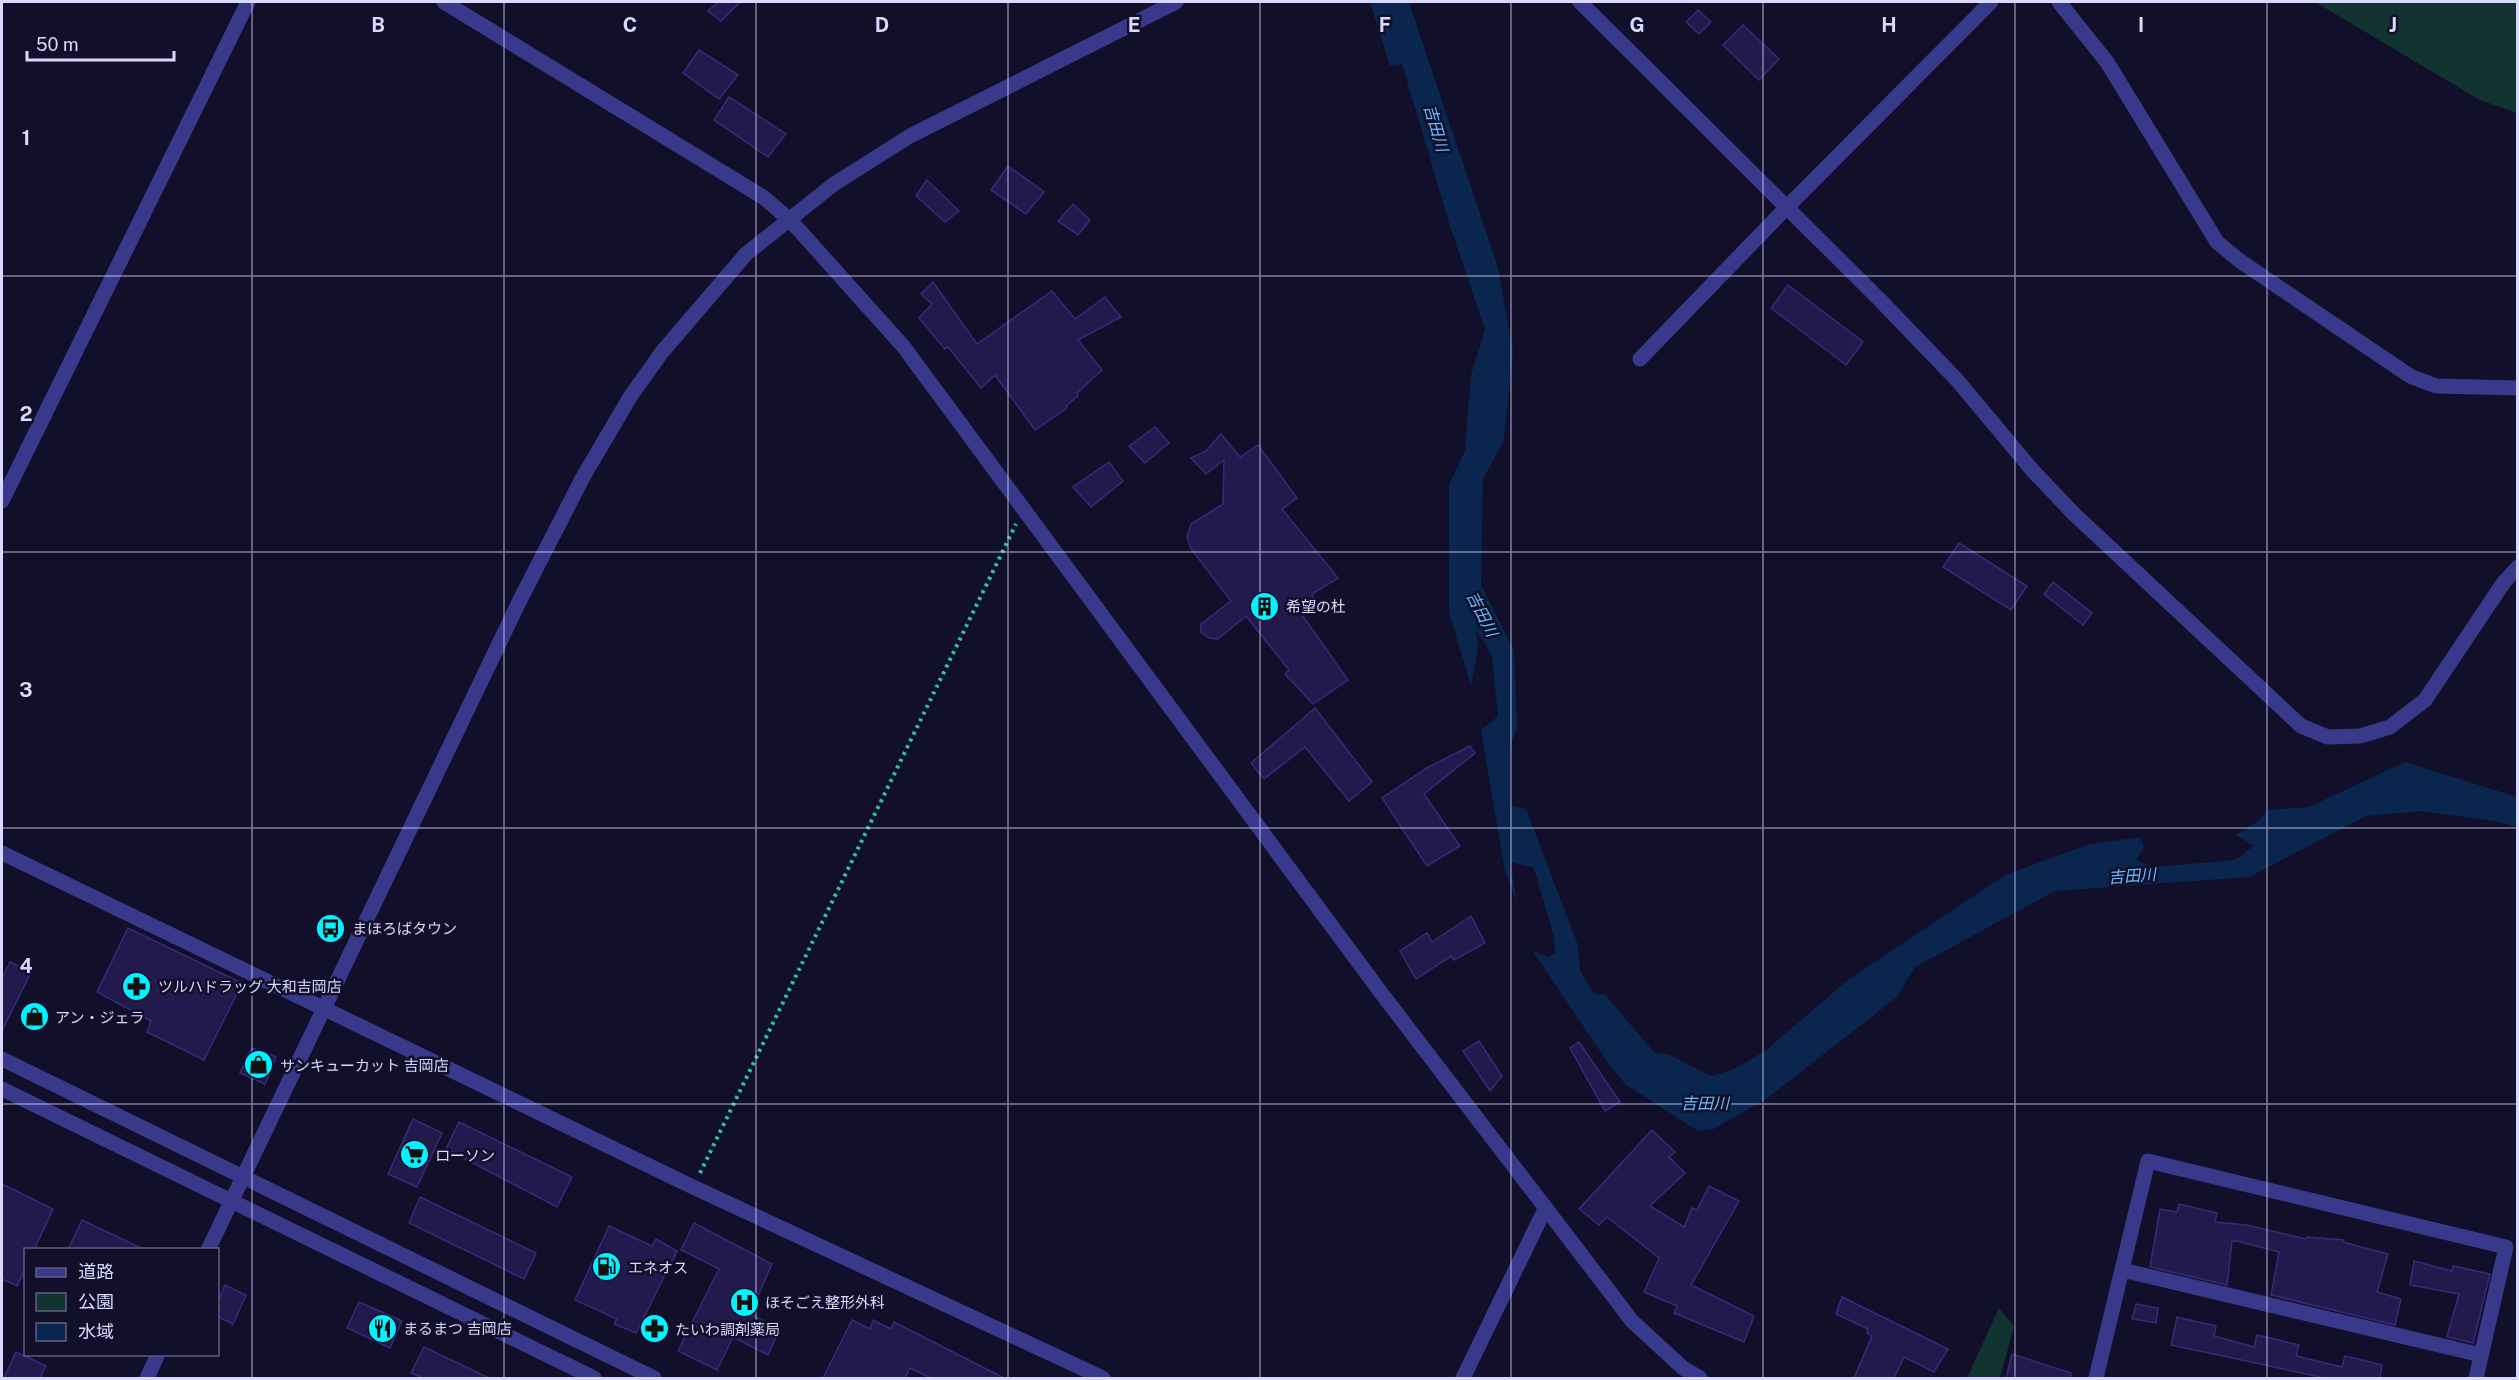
<svg xmlns="http://www.w3.org/2000/svg" width="2519" height="1380" viewBox="0 0 2519 1380" font-family="'Public Sans','Noto Sans JP',sans-serif">
<style>
.green{fill:#123431}
.water{fill:#0a264e}
.building{fill:#221a4c;stroke:#372b79;stroke-width:1.5}
.lines{fill:none;stroke-linecap:round;stroke-linejoin:round}
.path{stroke:#2ac1b1;stroke-width:4;stroke-dasharray:3 4.5;stroke-linecap:butt}
.minor{stroke:#38398b;stroke-width:15}
.tertiary{stroke:#38398b;stroke-width:15}
.grid{fill:none;stroke:#dad8ff;stroke-width:1.5;stroke-opacity:0.55}
.labels{text-anchor:middle;dominant-baseline:central;stroke-width:5;stroke-linejoin:round;paint-order:stroke}
.poi-label{font-size:15px;fill:#dad8ff;stroke:#120f2a;text-anchor:start}
.water-label{font-size:16px;font-style:italic;fill:#66bfff;stroke:#120f2a}
.grid-label{font-size:20px;text-anchor:middle;font-weight:bold;fill:#dad8ff;stroke:#120f2a;stroke-width:5;stroke-linejoin:round;paint-order:stroke}
</style>
<rect width="100%" height="100%" fill="#120f2a"/>
<!-- green -->
<g class="green">
<path d="M2315,2H2517V113L2480,100Z"/>
<path d="M1999,1308L2014,1326L2000,1378H1967Z"/>
</g>
<!-- water -->
<path class="water" d="M1370,2H1409L1498,268L1513,352L1504,440L1483,479L1481,584L1514,651L1517,727L1510,747V806L1526,809L1578,945L1580,971L1594,994L1605,995L1654,1052L1670,1055L1711,1076L1732,1070L1765,1051L1849,979L2005,875L2087,845L2140,837L2144,847L2136,860L2154,867L2235,860L2254,846L2236,835L2261,819L2267,810L2309,807L2405,762L2517,797V827L2495,821L2421,811L2366,816L2249,877L2055,891L1915,967L1897,997L1766,1099L1714,1129L1698,1131L1625,1084L1606,1060L1533,951L1548,957L1555,953L1554,937L1534,868L1510,862L1517,903L1505,871L1481,730L1498,716L1492,656L1476,629L1478,649L1471,685L1449,613V485L1465,451L1471,375L1485,330L1450,226L1402,64L1390,66Z"/>
<!-- building -->
<g class="building">
<path d="M718,2H740L721,21L708,11Z"/>
<path d="M1698,10L1711,22L1699,34L1686,22Z"/>
<path d="M1743,25L1779,59L1759,80L1723,45Z"/>
<path d="M699,50L738,75L719,99L683,73Z"/>
<path d="M729,97L786,134L768,157L714,120Z"/>
<path d="M1008,166L1044,192L1026,214L991,190Z"/>
<path d="M927,180L959,211L945,222L916,196Z"/>
<path d="M1073,204L1090,220L1078,235L1058,221Z"/>
<path d="M933,282L977,344L1052,291L1075,319L1105,297L1121,317L1078,340L1102,370L1077,393L1078,396L1066,406L1067,408L1035,430L995,375L981,388L948,347L945,349L919,318L932,304L921,294Z"/>
<path d="M1788,285L1863,342L1846,365L1771,308Z"/>
<path d="M1155,427L1169,443L1145,463L1129,446Z"/>
<path d="M1221,434L1240,457L1258,445L1297,498L1282,509L1338,578L1312,594L1314,599L1300,612L1348,680L1313,704L1285,674L1289,670L1246,616L1218,639L1209,638L1201,632V624L1231,601L1191,549L1187,537L1191,524L1223,504L1224,460L1206,474L1191,458L1206,451Z"/>
<path d="M1109,462L1123,481L1091,507L1073,487Z"/>
<path d="M1959,543L2027,586L2011,610L1943,567Z"/>
<path d="M2053,582L2092,613L2083,625L2044,594Z"/>
<path d="M1315,708L1372,782L1349,801L1305,747L1264,779L1251,763Z"/>
<path d="M1470,746L1475,753L1424,794L1460,846L1427,866L1382,798L1427,768Z"/>
<path d="M1471,916L1485,943L1454,960L1451,956L1416,979L1400,951L1427,933L1432,942Z"/>
<path d="M128,928L242,983L204,1060L147,1032L151,1021L97,992Z"/>
<path d="M10,962L31,972L2,1031V979Z"/>
<path d="M1479,1041L1502,1076L1490,1091L1463,1051Z"/>
<path d="M1579,1042L1620,1102L1605,1111L1570,1048Z"/>
<path d="M252,1048L276,1057L265,1084L240,1073Z"/>
<path d="M413,1119L442,1133L417,1187L388,1174Z"/>
<path d="M459,1122L572,1177L557,1207L446,1149Z"/>
<path d="M1652,1130L1675,1152L1669,1157L1685,1173L1650,1206L1684,1227L1692,1208L1697,1210L1709,1186L1739,1201L1691,1285L1754,1316L1744,1342L1674,1313L1677,1306L1644,1292L1659,1258L1607,1217L1599,1225L1579,1209Z"/>
<path d="M2,1184L53,1209L34,1250H26V1268L17,1286L2,1279Z"/>
<path d="M420,1197L536,1253L524,1279L409,1223Z"/>
<path d="M2179,1204L2217,1213L2215,1222L2247,1225L2306,1239L2307,1237L2344,1240L2343,1242L2388,1254L2377,1292L2401,1299L2395,1325L2271,1295L2279,1252L2237,1241H2232L2227,1285L2150,1267L2160,1209L2177,1212Z"/>
<path d="M82,1220L145,1250H68Z"/>
<path d="M694,1223L772,1264L750,1314L780,1329L768,1355L733,1337L717,1370L678,1351L719,1269L681,1250Z"/>
<path d="M609,1226L652,1246L656,1239L677,1251L636,1333L614,1324L617,1319L575,1300Z"/>
<path d="M2414,1261L2452,1271L2453,1266L2490,1274L2473,1343L2447,1337L2459,1294L2410,1285Z"/>
<path d="M225,1285L246,1295L233,1324L218,1317V1302Z"/>
<path d="M1842,1297L1948,1349L1934,1372L1904,1357L1894,1378H1854L1872,1336L1867,1333L1868,1329L1836,1314Z"/>
<path d="M359,1302L402,1321L390,1348L347,1328Z"/>
<path d="M2136,1304L2158,1308L2156,1323L2132,1319Z"/>
<path d="M2177,1317L2216,1326L2214,1336L2254,1347L2257,1335L2299,1345L2296,1356L2342,1367L2345,1356L2382,1365L2380,1378H2325L2171,1345Z"/>
<path d="M852,1320L870,1329L873,1320L891,1329L894,1322L1004,1378H931L910,1368L905,1378H823Z"/>
<path d="M424,1347L489,1378H424L411,1373Z"/>
<path d="M16,1352L46,1366L40,1378H4Z"/>
<path d="M2012,1354L2071,1373L2070,1378H2006Z"/>
</g>
<g class="lines">
<!-- path -->
<path class="path" d="M700,1173L1016,524"/>
<!-- minor -->
<g class="minor">
<path d="M1580,2L1880,300L1957,380L2033,471L2074,514L2301,726L2328,737L2360,736L2390,727L2425,700L2504,582L2518,567"/>
<path d="M2059,2L2107,62L2217,242L2240,261L2410,376L2436,386L2518,388"/>
<path d="M1640,359L1786,208L1991,2"/>
<path d="M2,853L693,1187L1103,1378"/>
<path d="M2122,1270L2481,1355"/>
<path d="M1463,1378L1545,1209"/>
<path d="M2096,1378L2148,1161L2506,1247L2476,1378"/>
</g>
<!-- tertiary -->
<g class="tertiary">
<path d="M444,2L763,197L790,220L903,346L1379,990L1632,1321L1683,1368L1700,1378"/>
<path d="M2,501L248,2"/>
<path d="M2,1059L654,1378"/>
<path d="M2,1089L594,1378"/>
<path d="M208,1250L520,600L583,477L630,397L662,352L746,254L834,184L910,136L1176,2"/>
<path d="M147,1378L158,1354"/>
</g>
</g>
<!-- grid -->
<path class="grid" d="M252,2V1378M504,2V1378M756,2V1378M1008,2V1378M1260,2V1378M1511,2V1378M1763,2V1378M2015,2V1378M2267,2V1378M2,276H2518M2,552H2518M2,828H2518M2,1104H2518"/>
<!-- icons -->
<defs>
<symbol id="building-disc" viewBox="-11 -11 22 22"><circle r="9.5" fill="#04f2ff" stroke="#120f2a"/><path d="M-4-6H4V6H1V3H-1V6H-4ZM-2.5-4.3h1.7v1.8h-1.7ZM.8-4.3h1.7v1.8H.8ZM-2.5-1h1.7V.8h-1.7ZM.8-1h1.7V.8H.8Z" fill="#111"/></symbol>
<symbol id="bus-disc" viewBox="-11 -11 22 22"><circle r="9.5" fill="#04f2ff" stroke="#120f2a"/><path d="M-5-6H5V4H4V6H2V4H-2V6H-4V4H-5ZM-3.5-4V0h7V-4ZM-3.5 1.2v1.5H-2V1.2ZM2 1.2v1.5H3.5V1.2Z" fill="#111"/></symbol>
<symbol id="pharmacy-disc" viewBox="-11 -11 22 22"><circle r="9.5" fill="#04f2ff" stroke="#120f2a"/><path d="M-2-6h4v4h4v4h-4v4h-4v-4h-4v-4h4Z" fill="#111"/></symbol>
<symbol id="shop-disc" viewBox="-11 -11 22 22"><circle r="9.5" fill="#04f2ff" stroke="#120f2a"/><path d="M-5-2.5h2.3a2.7 3.5 0 0 1 5.4 0H5L5.5 6h-11ZM-1.5-2.5h3a1.5 2.3 0 0 0-3 0Z" fill="#111"/></symbol>
<symbol id="supermarket-disc" viewBox="-11 -11 22 22"><circle r="9.5" fill="#04f2ff" stroke="#120f2a"/><path d="M-6-5.5h2.5l.6 2H6L4.5 2H-2.5L-4.4-4H-6ZM-1.5 3.2a1.3 1.3 0 1 0 .1 0ZM3 3.2a1.3 1.3 0 1 0 .1 0Z" fill="#111"/></symbol>
<symbol id="fuel-disc" viewBox="-11 -11 22 22"><circle r="9.5" fill="#04f2ff" stroke="#120f2a"/><path d="M-5.5-6h7V0h2V4h1.3V-2.5L3-4.5l.8-.8L6-3V5H2.5V1h-1V6h-7ZM-4.2-4.7v3.2H.2V-4.7Z" fill="#111"/></symbol>
<symbol id="hospital-disc" viewBox="-11 -11 22 22"><circle r="9.5" fill="#04f2ff" stroke="#120f2a"/><path d="M-5-5h3v3.5h4V-5h3V5h-3V1.5h-4V5h-3Z" fill="#111"/></symbol>
<symbol id="restaurant-disc" viewBox="-11 -11 22 22"><circle r="9.5" fill="#04f2ff" stroke="#120f2a"/><path d="M-5-6h1v4h1v-4h1v4h1v-4h1v5L-1.5 .5V6h-2V.5L-5-1ZM5-6V6H3V1.5H1.5Q1.5-4 5-6Z" fill="#111"/></symbol>
</defs>
<g fill-rule="evenodd">
<use href="#building-disc" x="1248" y="590" width="33" height="33"/>
<use href="#bus-disc" x="314" y="912" width="33" height="33"/>
<use href="#pharmacy-disc" x="120" y="970" width="33" height="33"/>
<use href="#shop-disc" x="18" y="1000" width="33" height="33"/>
<use href="#shop-disc" x="242" y="1048" width="33" height="33"/>
<use href="#supermarket-disc" x="398" y="1138" width="33" height="33"/>
<use href="#fuel-disc" x="590" y="1250" width="33" height="33"/>
<use href="#hospital-disc" x="728" y="1286" width="33" height="33"/>
<use href="#restaurant-disc" x="366" y="1312" width="33" height="33"/>
<use href="#pharmacy-disc" x="638" y="1312" width="33" height="33"/>
</g>
<g class="labels">
<!-- poi labels -->
<g class="poi-label">
<text x="1286" y="606">希望の杜</text>
<text x="352" y="928">まほろばタウン</text>
<text x="158" y="986">ツルハドラッグ 大和吉岡店</text>
<text x="55" y="1017">アン・ジェラ</text>
<text x="280" y="1065">サンキューカット 吉岡店</text>
<text x="435" y="1155">ローソン</text>
<text x="628" y="1267">エネオス</text>
<text x="765" y="1302">ほそごえ整形外科</text>
<text x="403" y="1328">まるまつ 吉岡店</text>
<text x="675" y="1329">たいわ調剤薬局</text>
</g>
<!-- water labels -->
<g class="water-label">
<text transform="translate(1436 128) rotate(74)">吉田川</text>
<text transform="translate(1482 614) rotate(63)">吉田川</text>
<text transform="translate(2132 876) rotate(-4)">吉田川</text>
<text x="1705" y="1103">吉田川</text>
</g>
</g>
<g class="grid-label">
<text x="378" y="32">B</text>
<text x="630" y="32">C</text>
<text x="882" y="32">D</text>
<text x="1134" y="32">E</text>
<text x="1385" y="32">F</text>
<text x="1637" y="32">G</text>
<text x="1889" y="32">H</text>
<text x="2141" y="32">I</text>
<text x="2393" y="32">J</text>
<text x="26" y="145">1</text>
<text x="26" y="421">2</text>
<text x="26" y="697">3</text>
<text x="26" y="973">4</text>
</g>
<!-- border -->
<rect width="2519" height="1380" fill="none" stroke="#dad8ff" stroke-width="6"/>
<!-- legend -->
<rect x="24" y="1248" width="195" height="108" fill="#120f2a" stroke="#625f7f" stroke-width="1.5"/>
<rect x="36" y="1268" width="30" height="9" fill="#38398b" stroke="#625f7f" stroke-width="1.5"/>
<text x="78" y="1278" font-size="18" fill="#dad8ff">道路</text>
<rect x="36" y="1293" width="30" height="18" fill="#123431" stroke="#625f7f" stroke-width="1.5"/>
<text x="78" y="1308" font-size="18" fill="#dad8ff">公園</text>
<rect x="36" y="1323" width="30" height="18" fill="#0a264e" stroke="#625f7f" stroke-width="1.5"/>
<text x="78" y="1338" font-size="18" fill="#dad8ff">水域</text>
<!-- scale -->
<path d="M27 51v9h147v-9" fill="none" stroke="#dad8ff" stroke-width="3"/>
<text x="36" y="51" font-size="18" fill="#dad8ff" stroke="#120f2a" stroke-width="4.5" paint-order="stroke">50 m</text>
</svg>
